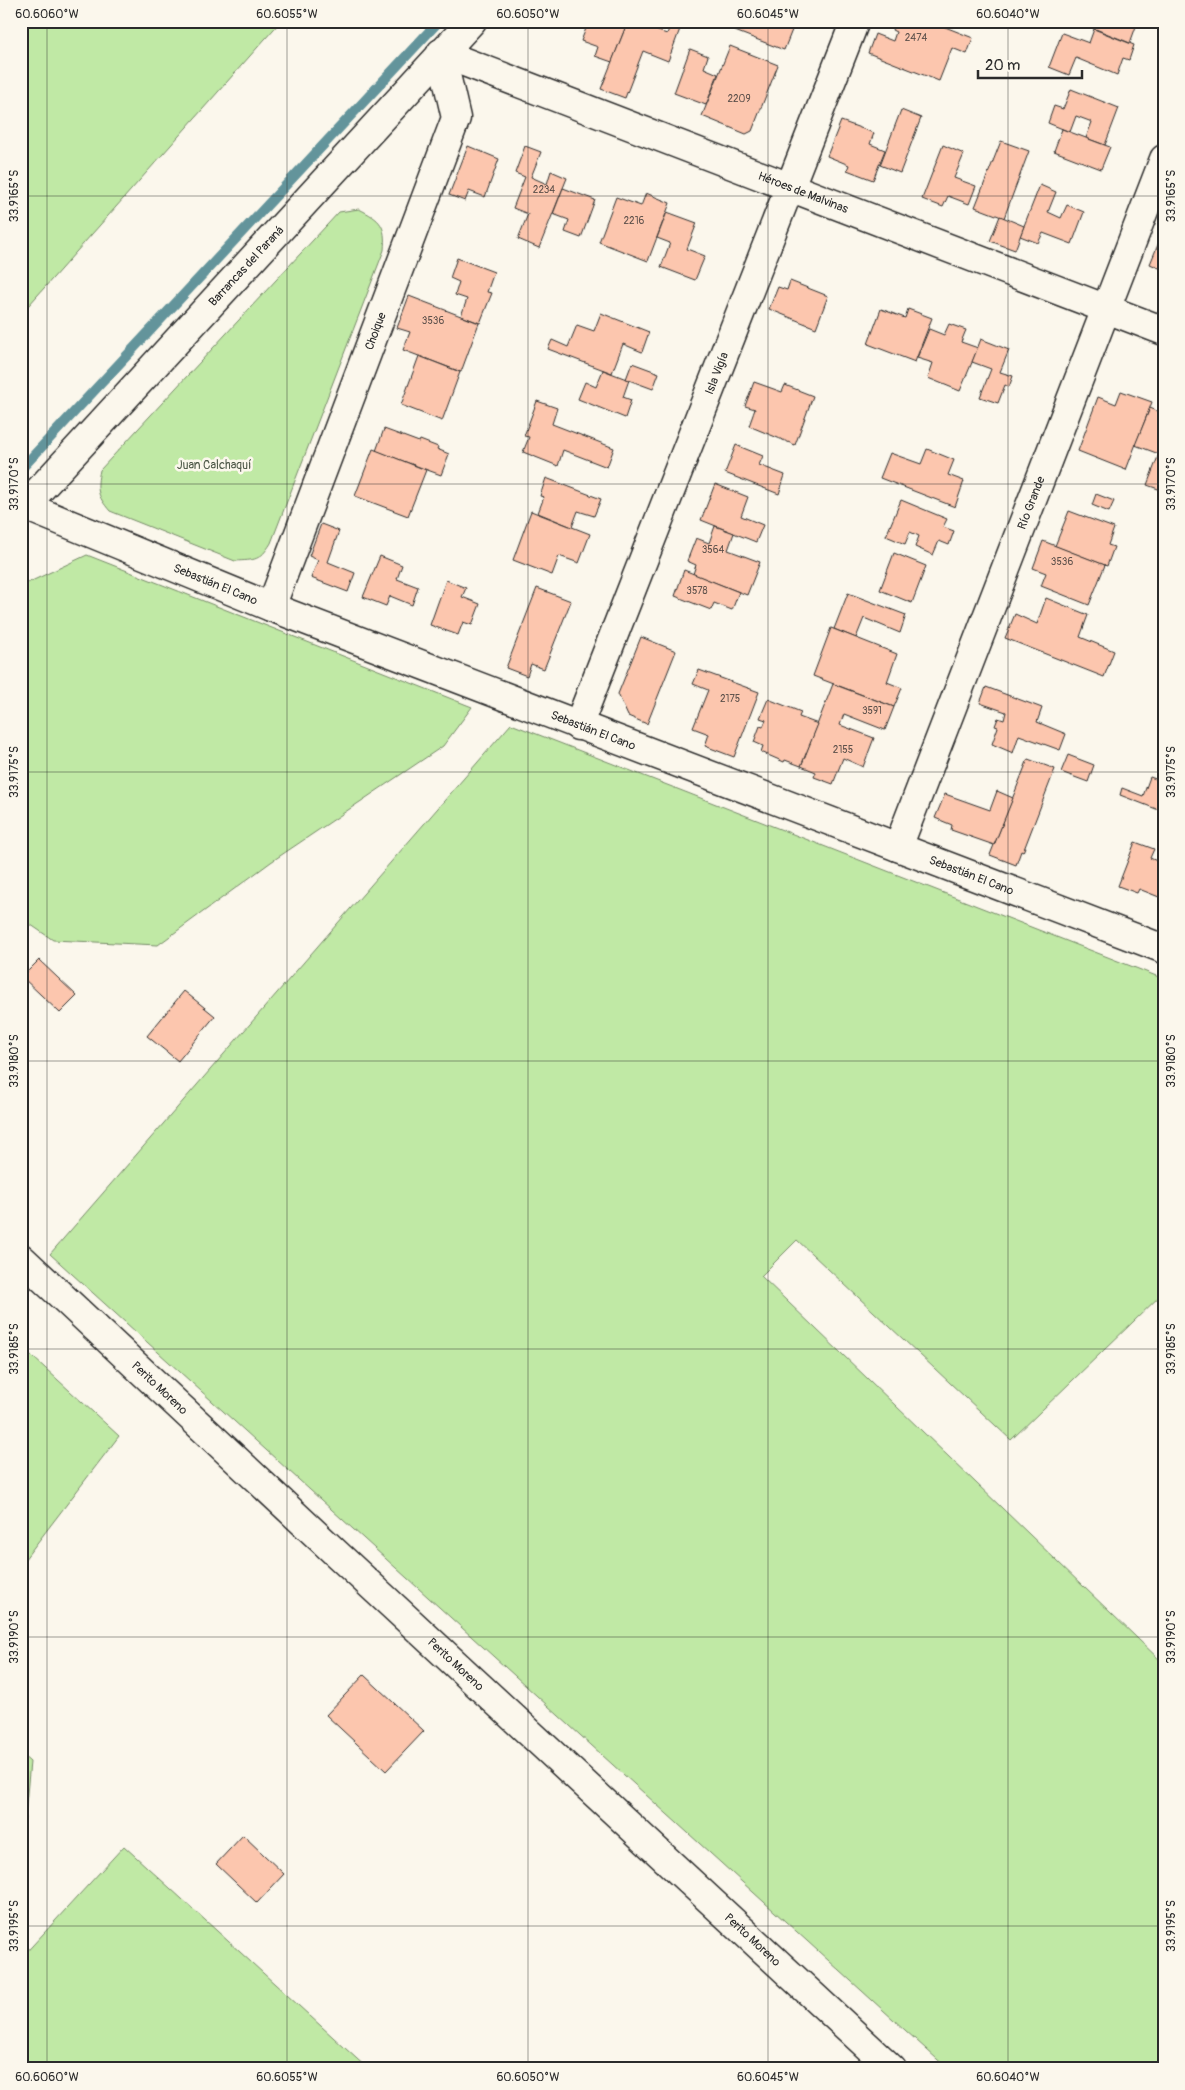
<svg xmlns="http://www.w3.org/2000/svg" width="1185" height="2090" viewBox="0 0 1185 2090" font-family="Pangolin,sans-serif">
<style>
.green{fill:#c0e9a5;stroke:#768a68}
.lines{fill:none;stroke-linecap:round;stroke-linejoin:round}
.stream{stroke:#64949b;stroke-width:10}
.building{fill:#fcc6ae;stroke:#2b2b2b}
.minor-casing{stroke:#2b2b2b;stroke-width:31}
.minor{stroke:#fbf7ec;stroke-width:28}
.ticks{fill:none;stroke:#2b2b2b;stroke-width:1;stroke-opacity:0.45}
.labels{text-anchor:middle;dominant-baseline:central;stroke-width:5;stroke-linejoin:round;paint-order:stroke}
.number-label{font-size:10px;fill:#5f524c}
.street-label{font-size:12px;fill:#2b2b2b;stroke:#fbf7ec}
.park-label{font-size:12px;fill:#505a4a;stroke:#fbf7ec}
.neatline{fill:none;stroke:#2b2b2b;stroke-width:2}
.ticks-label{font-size:12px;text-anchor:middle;fill:#2b2b2b}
</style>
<rect width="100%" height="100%" fill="#fbf7ec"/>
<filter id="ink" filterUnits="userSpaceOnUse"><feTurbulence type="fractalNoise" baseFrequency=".02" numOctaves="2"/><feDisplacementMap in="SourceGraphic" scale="10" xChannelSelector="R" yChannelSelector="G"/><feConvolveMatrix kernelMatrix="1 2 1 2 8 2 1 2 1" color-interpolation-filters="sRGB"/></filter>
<g filter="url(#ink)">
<!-- green -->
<g class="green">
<path d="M21,21H281L21,314Z"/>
<path d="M359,209C381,220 386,225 384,250L271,543C260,561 255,560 235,561L110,511C97,496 96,489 100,470L339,212Z"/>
<path d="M87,555L472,707L443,746L271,862L158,945L53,940L21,918V586Z"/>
<path d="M511,724L1164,979V1292L1011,1440L797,1240L761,1276L1164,1664V2069H948L50,1254Z"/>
<path d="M21,1346L119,1436L21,1564Z"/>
<path d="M21,1754L30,1762L21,1858Z"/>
<path d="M124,1846L368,2069H21V1958Z"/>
</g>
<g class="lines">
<!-- stream -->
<path class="stream" d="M21,469L439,21"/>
</g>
<!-- building -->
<g class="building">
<path d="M589,21H628L612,62L595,56L598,47L581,41Z"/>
<path d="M628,21L667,34L672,21H683L668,61L643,51L625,98L601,89Z"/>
<path d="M739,21H784L794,25L784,50L735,31Z"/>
<path d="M895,21H930L973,38L967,54L952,48L939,81L868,53L875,34L893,41L896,32L892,30Z"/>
<path d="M1076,21H1138L1130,43Z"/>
<path d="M1094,29L1134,45L1129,60L1123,58L1117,75L1076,58L1069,75L1049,67L1062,33L1089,43Z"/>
<path d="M730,46L778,65L752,131L746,134L702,116Z"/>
<path d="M690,49L708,56L704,68L718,74L706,105L674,93Z"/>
<path d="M1071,89L1119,108L1105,145L1086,138L1092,122L1076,116L1070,132L1048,123L1054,106L1063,109Z"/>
<path d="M901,110L921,118L900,173L880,165Z"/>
<path d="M841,121L874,133L870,144L885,150L873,180L847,170L849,165L827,156Z"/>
<path d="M1062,129L1110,147L1101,169L1054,151Z"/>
<path d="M1001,141L1029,151L1004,218L975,207Z"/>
<path d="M943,145L964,154L954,178L976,186L969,204L948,196L943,207L922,199Z"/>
<path d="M468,146L499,159L485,197L469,191L465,201L449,195Z"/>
<path d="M525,146L541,152L531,177L547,184L551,171L567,178L539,248L518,239L528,214L513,208L525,177L515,173Z"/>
<path d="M1040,185L1056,192L1048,212L1061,218L1067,205L1084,212L1072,244L1043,233L1038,243L1020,236Z"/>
<path d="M563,188L595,200L581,238L565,232L569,220L553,214Z"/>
<path d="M646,193L670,203L648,261L599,242L616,197L641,206Z"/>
<path d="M667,212L697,223L687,249L705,256L695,280L661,267L670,243L657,238Z"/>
<path d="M1000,216L1024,226L1015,250L990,241Z"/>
<path d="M1164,230V270L1150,264Z"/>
<path d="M457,258L494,272L487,292L492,293L480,323L461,316L467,299L455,295L459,282L450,278Z"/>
<path d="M790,281L828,296L816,328L769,309L778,287L787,290Z"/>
<path d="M409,296L479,323L461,372L403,350L410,332L397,328Z"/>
<path d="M881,309L905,318L908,309L932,318L915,362L868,344Z"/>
<path d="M601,313L649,332L642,352L623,344L612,373L548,349L552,340L568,347L577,325L594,331Z"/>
<path d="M949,324L966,330L961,342L978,348L960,391L928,378L933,363L917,358L929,329L944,335Z"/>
<path d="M981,339L1009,350L1000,372L1013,376L1009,387L1005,385L998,403L980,397L991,369L972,362Z"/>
<path d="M419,356L460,372L442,421L401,405Z"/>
<path d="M632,363L659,373L653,389L626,379Z"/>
<path d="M603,370L629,380L623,397L631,400L625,418L578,399L585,382L596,387Z"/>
<path d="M754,382L782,392L785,385L813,396L795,445L749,426L755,409L745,406Z"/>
<path d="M1121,391L1152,402L1126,470L1078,451L1098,397L1116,404Z"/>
<path d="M537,401L557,408L552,424L614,448L607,467L563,450L558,466L523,452L529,437L524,436Z"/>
<path d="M1150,408L1164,414V491L1147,485L1159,454L1135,445Z"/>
<path d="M384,429L419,442L420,440L438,447L437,449L449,454L441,475L376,451Z"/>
<path d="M736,445L763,456L759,465L785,475L779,494L725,473Z"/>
<path d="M373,449L426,470L408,516L355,496Z"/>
<path d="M927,449L954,460L948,475L964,481L955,507L880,478L890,453L921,464Z"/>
<path d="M546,478L601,499L594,516L578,511L572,527L538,513L544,497L540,496Z"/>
<path d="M715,484L748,497L741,516L763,525L756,542L701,520Z"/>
<path d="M1096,494L1114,501L1109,512L1092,505Z"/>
<path d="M901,500L947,519L943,527L954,531L949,545L939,541L933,555L915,547L919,536L910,532L905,544L886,536Z"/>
<path d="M531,511L590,534L579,563L559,556L552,575L513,560Z"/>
<path d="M1069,511L1114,528L1108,545L1114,547L1107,566L1055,546Z"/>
<path d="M321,524L339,531L328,562L355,573L348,592L311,578L318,560L309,556Z"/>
<path d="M715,526L734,533L728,550L760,562L747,595L693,574L696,565L687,561L696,538L709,543Z"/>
<path d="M1043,541L1105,565L1089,605L1041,586L1046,573L1033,568Z"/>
<path d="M894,553L926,566L912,603L880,590Z"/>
<path d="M380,556L402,565L397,579L418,587L412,605L390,596L386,606L363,597Z"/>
<path d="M684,570L739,592L732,610L714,603L711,610L675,596Z"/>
<path d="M446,580L466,588L462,597L480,604L472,625L463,622L458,635L430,625Z"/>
<path d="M537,588L571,601L544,669L531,664L527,676L506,668Z"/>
<path d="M848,593L906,615L900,633L864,618L856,638L834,629Z"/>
<path d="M1046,598L1088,615L1080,637L1114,651L1104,677L1005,638L1015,614L1037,624Z"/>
<path d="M831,628L897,654L887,682L902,688L894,707L813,676Z"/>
<path d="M641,637L676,651L647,724L628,716L618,694Z"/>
<path d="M699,670L759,692L734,757L705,746L709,734L693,728L708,690L693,684Z"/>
<path d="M833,684L894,707L885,730L844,714L840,725L874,738L863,767L843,758L833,784L814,777L816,772L801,766Z"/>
<path d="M986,687L1042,708L1037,722L1066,734L1060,750L1019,735L1013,753L992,744L998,727L995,726L998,718L1004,720L1006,712L980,703Z"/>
<path d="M768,699L801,712L799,717L818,724L801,766L785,760L784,762L761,752L763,746L754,742L760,726L763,727L766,720L760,718Z"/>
<path d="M1068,755L1094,765L1088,782L1061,772Z"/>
<path d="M1028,759L1055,769L1023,852L1021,851L1016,865L990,855Z"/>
<path d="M1150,777L1164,782V812L1120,795L1122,788L1143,796Z"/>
<path d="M997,791L1013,798L994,845L951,830L952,825L935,818L945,794L990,810Z"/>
<path d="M1135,842L1154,849L1150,858L1164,864V899L1139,889L1137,893L1118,886Z"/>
<path d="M39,960L77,996L60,1013L22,977Z"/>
<path d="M184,991L215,1016L178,1061L147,1036Z"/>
<path d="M364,1675L424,1731L386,1771L326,1715Z"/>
<path d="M243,1835L284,1874L257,1903L216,1864Z"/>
</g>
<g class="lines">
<defs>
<g id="minor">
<path id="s1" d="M441,53L1164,331"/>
<path id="s2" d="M25,506L271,607L1164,949"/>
<path id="s3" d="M21,510L472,21"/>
<path id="s4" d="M271,607L456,118L441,53"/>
<path id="s5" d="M578,726L855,21"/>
<path id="s6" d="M898,847L1164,159"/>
<path id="s7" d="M21,1258L338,1555L892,2069"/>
</g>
</defs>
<!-- minor casing -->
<use href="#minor" class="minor-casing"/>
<!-- minor -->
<use href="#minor" class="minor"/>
</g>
</g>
<!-- ticks -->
<path class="ticks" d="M47,21V2069M287,21V2069M528,21V2069M768,21V2069M1008,21V2069M21,196H1164M21,484H1164M21,772H1164M21,1061H1164M21,1349H1164M21,1637H1164M21,1926H1164"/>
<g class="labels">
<!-- number labels -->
<g class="number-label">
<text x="916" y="38">2474</text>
<text x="739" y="99">2209</text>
<text x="544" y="190">2234</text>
<text x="634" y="221">2216</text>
<text x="433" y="321">3536</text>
<text x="713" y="550">3564</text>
<text x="1062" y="562">3536</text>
<text x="697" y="591">3578</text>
<text x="730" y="699">2175</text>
<text x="872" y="711">3591</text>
<text x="843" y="750">2155</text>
</g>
<!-- street labels -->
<g class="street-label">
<text stroke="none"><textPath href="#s1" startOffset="388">Héroes de Malvinas</textPath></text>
<text stroke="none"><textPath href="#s3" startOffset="332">Barrancas del Paraná</textPath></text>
<text stroke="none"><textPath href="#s4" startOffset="295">Choique</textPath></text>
<text stroke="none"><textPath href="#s5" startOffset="379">Isla Vigía</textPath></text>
<text stroke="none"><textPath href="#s6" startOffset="369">Río Grande</textPath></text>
<text stroke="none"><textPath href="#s2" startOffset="206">Sebastián El Cano</textPath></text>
<text stroke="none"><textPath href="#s2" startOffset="611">Sebastián El Cano</textPath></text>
<text stroke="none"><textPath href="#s2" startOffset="1016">Sebastián El Cano</textPath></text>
<text stroke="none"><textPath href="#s7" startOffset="190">Perito Moreno</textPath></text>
<text stroke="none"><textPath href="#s7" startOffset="595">Perito Moreno</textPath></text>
<text stroke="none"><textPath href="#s7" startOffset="1000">Perito Moreno</textPath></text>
</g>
<!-- park labels -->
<g class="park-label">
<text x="214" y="465">Juan Calchaquí</text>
</g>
</g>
<!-- margin -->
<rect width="1185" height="2090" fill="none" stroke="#fbf7ec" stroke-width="55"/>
<!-- scale -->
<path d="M978 70v8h104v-8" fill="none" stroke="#2b2b2b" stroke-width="2.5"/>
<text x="985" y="70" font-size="15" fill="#2b2b2b" stroke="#fbf7ec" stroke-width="4" paint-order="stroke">20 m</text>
<rect x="28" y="28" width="1130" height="2034" class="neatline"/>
<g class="ticks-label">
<text x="47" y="18">60.6060°W</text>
<text x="287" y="18">60.6055°W</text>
<text x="528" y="18">60.6050°W</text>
<text x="768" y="18">60.6045°W</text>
<text x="1008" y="18">60.6040°W</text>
<text transform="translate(14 196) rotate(-90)" y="4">33.9165°S</text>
<text transform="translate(1171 196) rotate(-90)" y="4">33.9165°S</text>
<text transform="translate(14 484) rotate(-90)" y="4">33.9170°S</text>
<text transform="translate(1171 484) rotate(-90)" y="4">33.9170°S</text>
<text transform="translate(14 772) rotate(-90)" y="4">33.9175°S</text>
<text transform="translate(1171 772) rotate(-90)" y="4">33.9175°S</text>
<text transform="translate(14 1061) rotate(-90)" y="4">33.9180°S</text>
<text transform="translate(1171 1061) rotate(-90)" y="4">33.9180°S</text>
<text transform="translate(14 1349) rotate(-90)" y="4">33.9185°S</text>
<text transform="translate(1171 1349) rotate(-90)" y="4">33.9185°S</text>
<text transform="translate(14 1637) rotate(-90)" y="4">33.9190°S</text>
<text transform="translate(1171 1637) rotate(-90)" y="4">33.9190°S</text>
<text transform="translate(14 1926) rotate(-90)" y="4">33.9195°S</text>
<text transform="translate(1171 1926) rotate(-90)" y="4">33.9195°S</text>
<text x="47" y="2081">60.6060°W</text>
<text x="287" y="2081">60.6055°W</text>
<text x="528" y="2081">60.6050°W</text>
<text x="768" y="2081">60.6045°W</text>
<text x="1008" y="2081">60.6040°W</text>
</g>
</svg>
